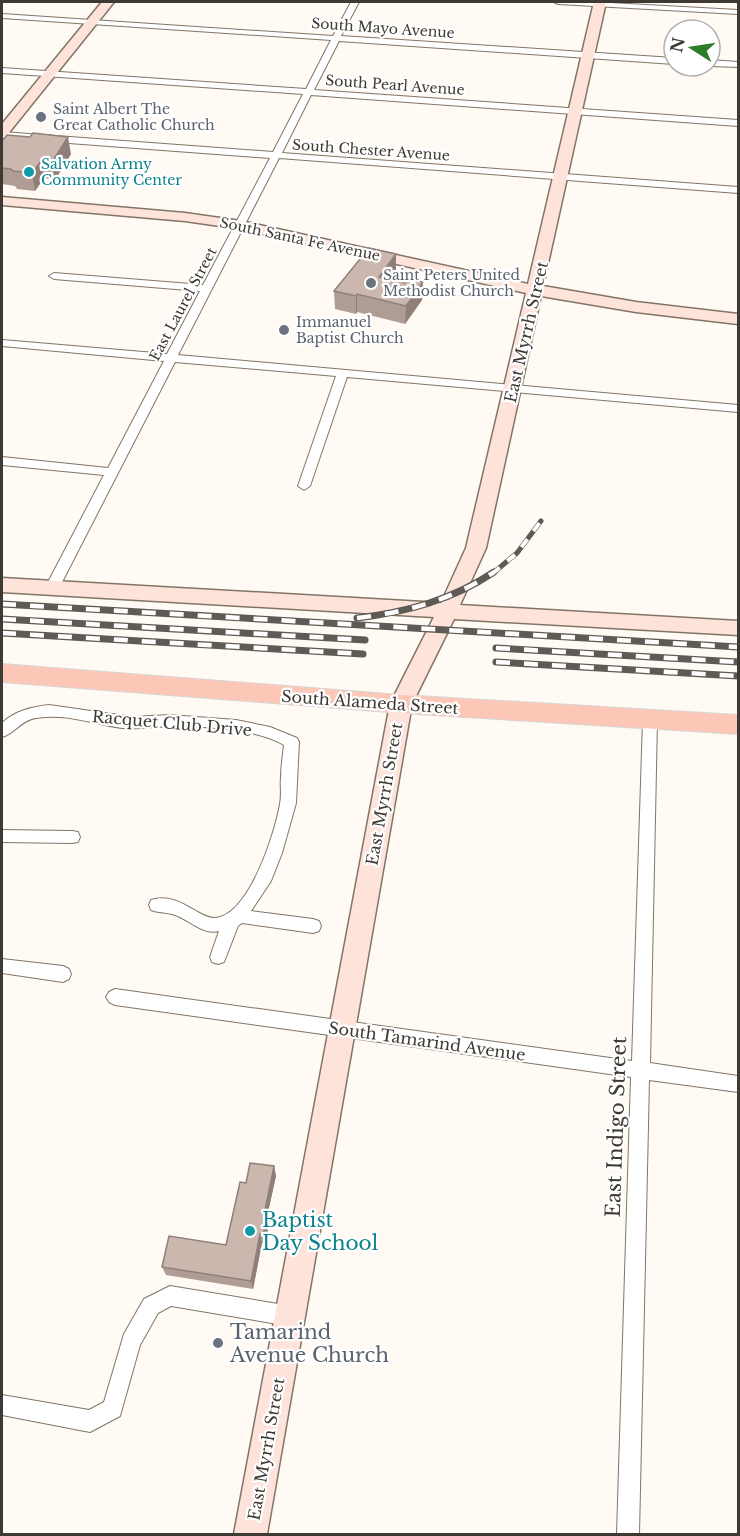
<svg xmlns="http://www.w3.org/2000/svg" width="740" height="1536" viewBox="0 0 740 1536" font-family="'Libre Baskerville',serif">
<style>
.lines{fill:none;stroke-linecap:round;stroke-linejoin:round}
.street-casing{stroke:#817566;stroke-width:2}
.secondary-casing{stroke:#817566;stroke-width:3}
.primary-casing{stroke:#d8d7d6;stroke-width:2}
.street{fill:#fff;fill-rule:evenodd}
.secondary{fill:#fee3db;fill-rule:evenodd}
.primary{fill:#fcc7b7;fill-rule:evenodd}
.rail-far1-casing{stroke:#5f5a53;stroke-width:5}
.rail-casing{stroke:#5f5a53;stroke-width:7}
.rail-far1{stroke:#fff;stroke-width:4;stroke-dasharray:10;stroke-linecap:butt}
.rail{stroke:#fff;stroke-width:4.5;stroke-dasharray:14;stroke-linecap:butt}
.wall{fill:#af9d95}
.shaded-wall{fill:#8e8079}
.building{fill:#cbb7ad;stroke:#8e8079;stroke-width:1.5}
.worship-dot{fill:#6b7280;stroke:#fff;stroke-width:2}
.culture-dot{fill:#0f9aa8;stroke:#fff;stroke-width:2}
.labels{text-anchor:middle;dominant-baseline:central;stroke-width:4.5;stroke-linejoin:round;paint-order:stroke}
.far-street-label{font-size:14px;fill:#3e3932;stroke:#fff}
.far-worship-label{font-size:14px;fill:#5b616d;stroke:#fff;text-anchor:start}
.far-culture-label{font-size:14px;fill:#0d838f;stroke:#fff;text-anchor:start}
.street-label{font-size:16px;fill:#3e3932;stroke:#fff}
.near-street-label{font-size:20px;fill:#3e3932;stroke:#fff}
.near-culture-label{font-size:20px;fill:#0d838f;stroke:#fff;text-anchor:start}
.near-worship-label{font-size:20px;fill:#5b616d;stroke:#fff;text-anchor:start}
</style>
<rect width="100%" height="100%" fill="#fffaf3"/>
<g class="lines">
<defs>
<g id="street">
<path d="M351,2H359L341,36L674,58V64L339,41L314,90L738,120V126L311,95L282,153L738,187V193L279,158L178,355L738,405V412L347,377L310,486L304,490L298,486L336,376L175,362L59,588L52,593L47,591L45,588L104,475L2,465V457L108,468L164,361L2,346V340L167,354L200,291L54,279L49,276L54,273L203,285L270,158L2,138V132L273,152L303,94L2,73V68L306,89L331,40L2,18V14L333,36Z"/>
<path d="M554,2H592L738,10V14L558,4Z"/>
<path d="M710,60L738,62V67L710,66Z"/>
<path d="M49,705L133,717L170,715L236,720L270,727L297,738L299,742L296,803L282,853L271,881L251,911L313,919L319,921L321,926L319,931L313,933L242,923L238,926L224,962L218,964L212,962L210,957L219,931C202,935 190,920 175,915C167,912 159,913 151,910L149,905L151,900C178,891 199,919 215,918C249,916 275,833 280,804C282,795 280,786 281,777C281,766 283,755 284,745C255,728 201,726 168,726C152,727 138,729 122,728C93,724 66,713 36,718C21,720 14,734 2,737V723C15,711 31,707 49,705Z"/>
<path d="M650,714L655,716L657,720L650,1063L738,1076V1092L649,1080L639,1534H617L631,1077L115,1005L109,1002L106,997L109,992L115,989L632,1061L643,720L645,716Z"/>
<path d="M2,830L72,831L78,832L80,837L78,842L72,843L2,842Z"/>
<path d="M2,959L63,966L69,969L71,974L69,979L63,982L2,973Z"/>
<path d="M170,1286L290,1306L297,1309L300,1316L297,1323L290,1326L171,1306L158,1313L140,1345L120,1416L90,1432L2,1415V1395L89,1410L104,1402L124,1334L144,1299Z"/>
</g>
<g id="secondary">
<path d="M102,2H114L7,135L2,136V124Z"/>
<path d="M594,2H606L543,286L636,302L738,314V324L636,312L541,296L486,548L460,605L738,621V635L454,619L412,704L267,1534H234L390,704L434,617L2,592V578L441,603L466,548L526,293L241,229L185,221L2,205V197L185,213L241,221L528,284Z"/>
</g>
<path id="primary" d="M2,664L401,695L738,715V734L401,713L2,682Z"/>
</defs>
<!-- street casing -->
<use href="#street" class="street-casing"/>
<!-- secondary casing -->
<use href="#secondary" class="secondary-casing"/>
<!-- primary casing -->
<use href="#primary" class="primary-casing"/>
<!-- street -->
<use href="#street" class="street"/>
<!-- secondary -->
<use href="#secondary" class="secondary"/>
<!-- primary -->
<use href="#primary" class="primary"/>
<defs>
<path id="rail-far1" d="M492,574L517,553L541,521"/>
<g id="rail">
<path d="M2,604L738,647"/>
<path d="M357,618C407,612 452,600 494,572"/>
<path d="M2,619L365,640"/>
<path d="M2,633L363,654"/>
<path d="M496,648L738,662"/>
<path d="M496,662L738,676"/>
</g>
</defs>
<!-- rail-far1 casing -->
<use href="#rail-far1" class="rail-far1-casing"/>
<!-- rail casing -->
<use href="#rail" class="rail-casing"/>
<!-- rail-far1 -->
<use href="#rail-far1" class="rail-far1"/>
<!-- rail -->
<use href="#rail" class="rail"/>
</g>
<!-- wall -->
<g class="wall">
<path d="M30,137L71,154L55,180L44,178L35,191L17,189L15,186L2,184V141Z"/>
<path d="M396,254V272L390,280L422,300L405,324L357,312L356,314L335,309L334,291Z"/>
<path d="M274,1166L276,1176L268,1212L270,1219L265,1244L262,1243L253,1289L166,1275L162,1267L226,1245L246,1183Z"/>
</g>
<!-- shaded-wall -->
<g class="shaded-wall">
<path d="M68,137L71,154L55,180L52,162Z"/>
<path d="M41,161L44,178L35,191L32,173Z"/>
<path d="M396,254V272L378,295L379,277Z"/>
<path d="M423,282L422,300L405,324L406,306Z"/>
<path d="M357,294V312L356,314V296Z"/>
<path d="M274,1166L276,1176L268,1212L270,1219L265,1244L263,1235L265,1210Z"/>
<path d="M260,1234L262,1243L253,1289L251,1281Z"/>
</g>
<!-- building -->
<g class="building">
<path d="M33,133L68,137L52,162L41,161L32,173L13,171L11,169L2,168V141L7,135L30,137Z"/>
<path d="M369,248L396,254L379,277L405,283L408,279L423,282L406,306L357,294L356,296L334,291Z"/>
<path d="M250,1163L274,1166L265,1210H268L263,1235L260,1234L251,1281L162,1267L169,1236L226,1245L240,1182L246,1183Z"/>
</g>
<!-- markers -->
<g class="worship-dot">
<circle cx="41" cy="117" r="6"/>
<circle cx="371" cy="283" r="6"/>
<circle cx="284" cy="330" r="6"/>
<circle cx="218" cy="1343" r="6"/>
</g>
<g class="culture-dot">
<circle cx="29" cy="172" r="6"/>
<circle cx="250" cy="1231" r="6"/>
</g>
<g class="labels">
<!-- far-street labels -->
<g class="far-street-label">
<text transform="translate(383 28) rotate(4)">South Mayo Avenue</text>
<text transform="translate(395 85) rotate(4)">South Pearl Avenue</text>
<text transform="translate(371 150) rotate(4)">South Chester Avenue</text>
<text transform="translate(300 239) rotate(12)">South Santa Fe Avenue</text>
<text transform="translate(183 304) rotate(-62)">East Laurel Street</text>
</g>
<!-- far-worship labels -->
<g class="far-worship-label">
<text x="53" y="109">Saint Albert The<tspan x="53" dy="16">Great Catholic Church</tspan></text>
<text x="383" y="275">Saint Peters United<tspan x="383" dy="16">Methodist Church</tspan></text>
<text x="296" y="322">Immanuel<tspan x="296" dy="16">Baptist Church</tspan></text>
</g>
<!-- far-culture labels -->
<g class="far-culture-label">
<text x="41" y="164">Salvation Army<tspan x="41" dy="16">Community Center</tspan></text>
</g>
<!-- street labels -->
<g class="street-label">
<text transform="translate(526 332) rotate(-77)">East Myrrh Street</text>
<text transform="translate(370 702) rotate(4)">South Alameda Street</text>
<text transform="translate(172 723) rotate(5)">Racquet Club Drive</text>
<text transform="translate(384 794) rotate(-80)">East Myrrh Street</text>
<text transform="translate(427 1041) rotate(8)">South Tamarind Avenue</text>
<text transform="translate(266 1449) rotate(-80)">East Myrrh Street</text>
</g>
<!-- near-street labels -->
<g class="near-street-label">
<text transform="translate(616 1127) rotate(-88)">East Indigo Street</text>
</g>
<!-- near-culture labels -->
<g class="near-culture-label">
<text x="262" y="1220">Baptist<tspan x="262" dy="23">Day School</tspan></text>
</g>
<!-- near-worship labels -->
<g class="near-worship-label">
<text x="230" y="1332">Tamarind<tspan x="230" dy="23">Avenue Church</tspan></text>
</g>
</g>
<!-- border -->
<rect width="740" height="1536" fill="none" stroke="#3e3932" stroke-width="6"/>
<!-- north arrow -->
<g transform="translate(692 48) rotate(282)"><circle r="28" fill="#ffffff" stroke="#b2b0ad" stroke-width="1.5"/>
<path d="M0-4.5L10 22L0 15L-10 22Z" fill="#2c7d27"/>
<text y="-9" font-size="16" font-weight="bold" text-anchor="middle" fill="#3e3932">N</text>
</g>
</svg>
